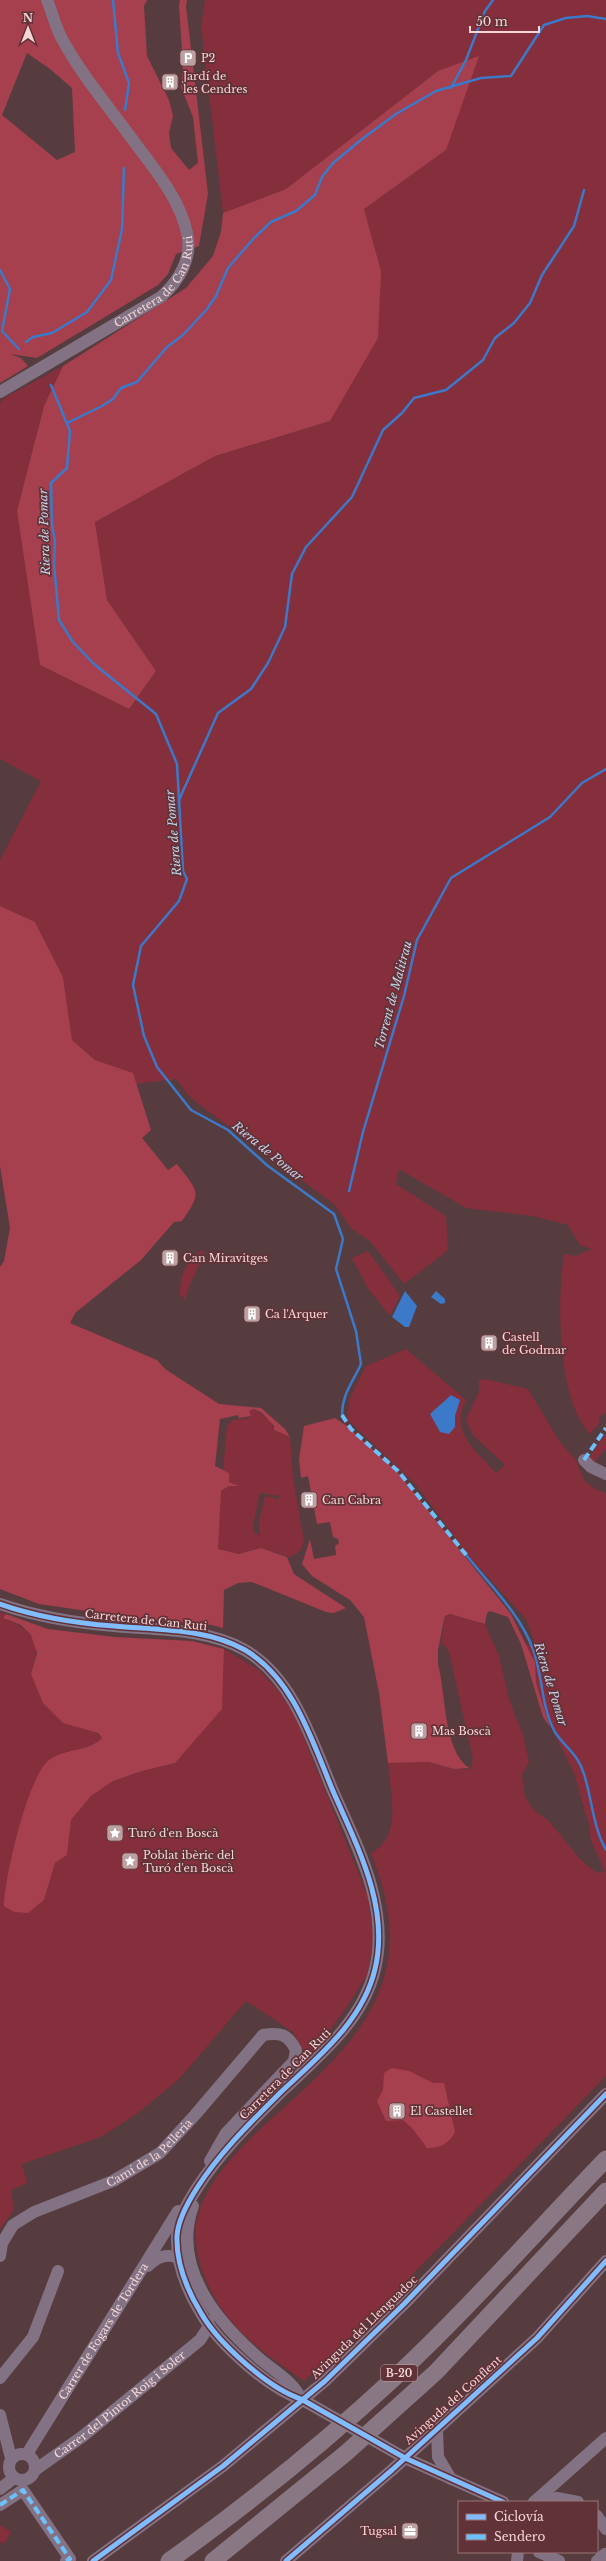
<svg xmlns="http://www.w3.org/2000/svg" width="606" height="2561" viewBox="0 0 606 2561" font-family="'Libre Baskerville',serif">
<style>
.green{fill:#852e3c;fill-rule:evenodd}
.forest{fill:#a63f4e;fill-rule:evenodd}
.water{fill:#3c79c8}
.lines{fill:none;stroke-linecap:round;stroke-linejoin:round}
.stream{stroke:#3c79c8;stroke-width:2.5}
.minor{stroke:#827284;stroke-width:12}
.highway{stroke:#897884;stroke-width:17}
.quiet{stroke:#6cc0fc;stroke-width:4;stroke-dasharray:8 4;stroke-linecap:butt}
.cycleway-casing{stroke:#613237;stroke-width:8}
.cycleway{stroke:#80bcff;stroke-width:5}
.labels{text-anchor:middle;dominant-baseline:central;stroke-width:3.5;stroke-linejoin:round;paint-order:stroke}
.shield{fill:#613237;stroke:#c8a5a7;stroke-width:1}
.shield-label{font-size:10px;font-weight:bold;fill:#f4d6d7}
.poi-label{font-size:11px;fill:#f4d6d7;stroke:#613237;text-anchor:start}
.street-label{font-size:11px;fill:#f4d6d7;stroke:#613237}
.water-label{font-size:12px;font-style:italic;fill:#c3d3ea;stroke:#613237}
</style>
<rect width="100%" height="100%" fill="#563c3f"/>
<!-- green -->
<g class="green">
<path d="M205,0H606V1413L599,1417L600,1422L590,1434C557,1401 557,1299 564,1254L576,1256L592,1249L580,1245L568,1225L533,1216L466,1208L399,1169L396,1184L446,1216L448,1250L404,1284L370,1241L352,1229L334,1204L204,1108L190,1097L176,1079L136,1084L133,1073L95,1060L72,1040L63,977L35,922L0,906V860L41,781L0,759V403L4,398L63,366L44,406L17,511L40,665L129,709L156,671L107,600L95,522L215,456L330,421L381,271L364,209L446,150L438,71L286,189L223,213L201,26Z"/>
<path d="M202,1250L205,1252L188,1289L185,1300L183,1299L184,1297L180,1296C179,1277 186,1261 202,1250Z"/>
<path d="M368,1251L400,1296L390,1316L367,1287L352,1258Z"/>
<path d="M406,1349L466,1400C449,1432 476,1450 496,1473L505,1465L472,1434L466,1419L479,1392V1380L485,1379L528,1389L560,1442L576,1460L584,1480L595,1489L606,1493V2076L373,2315L304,2381C256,2348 218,2322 200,2263C196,2249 194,2229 198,2215C207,2184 231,2158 253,2136C295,2096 354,2051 377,1997C399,1948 390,1901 371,1853C403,1838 390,1790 388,1763L429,1762L454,1769H471L473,1759L449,1652L444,1645L441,1644L445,1616L455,1614L485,1624L499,1656L509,1699L523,1735L529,1762L522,1775L525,1797L534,1810L549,1821L580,1859L594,1871L601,1873L605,1871L591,1841L589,1825L574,1773L551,1727L521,1644L536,1646L526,1619L471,1559L417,1486L347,1419L349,1400L366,1366Z"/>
<path d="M254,1409L270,1420L274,1430L290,1437L293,1478L304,1541L301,1550L291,1557L261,1548L239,1554L221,1552L217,1547L221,1491L229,1486H237L229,1482L228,1472H223L227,1425L233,1420L249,1418V1411ZM260,1493L279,1496V1499L265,1496L259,1521L260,1536L254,1532L253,1526Z"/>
<path d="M606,1433V1449L596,1459L597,1466L589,1458Z"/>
<path d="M0,1612L6,1614L3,1618C35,1631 41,1641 31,1674L102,1738C87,1752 64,1749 50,1760C28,1776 4,1878 4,1906L44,1900L55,1863L67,1855L71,1820L91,1796L113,1781L142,1771L175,1763L223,1677L224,1649L259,1670L279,1691L296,1718L368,1897L374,1937L367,1975L346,2008L308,2059L293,2032L246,2001L179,2079L138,2113L101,2137L22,2164L27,2183L11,2190L14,2210L0,2229Z"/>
<path d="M0,2525L11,2532L4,2544L0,2542Z"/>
</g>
<!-- forest -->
<g class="forest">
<path d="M0,0H147L144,6L147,56L169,100L173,116L169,133L171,148L189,170L198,163L193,117L181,87L183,66L179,6L180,0H187L186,6L208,194L199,246L176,254L168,274L158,285L37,358L10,354L21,358L28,366L0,383ZM27,53L50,69L72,88L75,152L57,160L2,115Z"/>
<path d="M479,56L446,150L364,209L381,271L378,338L330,421L215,456L95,522L107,600L156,671L129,709L40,665L17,511L44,406L63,366L186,288L213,256L221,232L223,213L286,189L438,71Z"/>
<path d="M0,906L35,922L63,977L72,1040L95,1060L133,1073L151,1130L142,1138L168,1170L177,1164C198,1192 203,1191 182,1221L174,1222L141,1260L75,1313L70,1323L157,1360L165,1369L219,1404L261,1408L285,1429L290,1437L274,1430V1426L262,1413L254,1409L249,1411L251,1416L239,1418L238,1415L220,1419L215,1466L229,1473V1482L239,1486H229L221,1491L218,1549L239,1554L261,1548L287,1557L294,1574L346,1608L334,1613L326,1612L252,1582L238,1583L224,1590L223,1628L212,1625L136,1618L39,1604L0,1589V1267L4,1261L10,1228L0,1166Z"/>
<path d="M335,1418L347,1426L398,1473L511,1614L535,1663L536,1683L550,1727L543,1717L521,1644L508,1617L490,1611L487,1613L485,1624L450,1614L445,1616L444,1620L438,1650V1664C446,1693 443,1750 469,1768L454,1769L429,1762L388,1763L379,1693L364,1617L350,1600L312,1576L302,1564L310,1539L314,1559L336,1555L335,1546L339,1543L338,1539L333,1537L330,1522L317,1524L308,1476L301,1478L299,1459L304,1426Z"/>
<path d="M6,1614L48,1629L115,1637L192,1641L224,1649L222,1709L175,1763L142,1771L113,1781L91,1796L71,1820L67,1855L55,1863L44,1900L28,1913L14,1912L4,1906C4,1878 28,1776 49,1760C65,1748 88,1752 102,1738L98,1733L63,1723L43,1703L31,1674L37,1653L31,1635L21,1625L3,1618Z"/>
<path d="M392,2068L409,2071L433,2083H444L455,2132C450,2143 439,2149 427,2148L412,2128L403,2120L386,2121L377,2101L383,2090L384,2073Z"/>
</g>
<!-- water -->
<g class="water">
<path d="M405,1291L417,1306L409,1327H405L392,1317Z"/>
<path d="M436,1291L445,1299V1303L441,1304L431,1297Z"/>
<path d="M451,1395L460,1400L455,1416V1427L449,1434L440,1432L430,1414Z"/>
</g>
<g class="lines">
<!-- stream -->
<g class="stream">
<path d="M113,0L118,53L129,83L125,110"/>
<path d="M451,88L466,60L485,11L493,0"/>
<path d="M0,270L10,289L2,331L19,349"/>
<path d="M26,342L33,337L52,333L87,312L111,280L122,229L124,168"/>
<path d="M51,385L70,431L67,468L51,483L52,525L55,541L54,564L59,620L73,642L94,664L156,714L177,764L183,871L187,879L179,901L141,946L133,985L144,1036L157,1067L191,1110L228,1130L268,1166L334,1214L343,1239L336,1269L356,1331L361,1364C353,1382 342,1394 342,1415"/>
<path d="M67,423L102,406L113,399L121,388L137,382L167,347L183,335L207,309L216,296L228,268L254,238L271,222L296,211L315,195L322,177L333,163L362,139L396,114L436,91L481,78L511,76L544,25L566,18L587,16L606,19"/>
<path d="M179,800L218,713L251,689L268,663L285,627L292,574L306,547L352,497L383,430L402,413L414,398L446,390L483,360L495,338L514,323L530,303L542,275L574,226L584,190"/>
<path d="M349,1191L363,1132L404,996L417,940L451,878L550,817L582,783L606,769"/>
<path d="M467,1556C491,1586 519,1613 533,1649C543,1676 541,1707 555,1732C565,1748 577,1752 584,1774C592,1799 593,1827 606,1850"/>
</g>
<!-- minor -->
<g class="minor">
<path id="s1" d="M0,392L161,297C179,281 193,258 187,233C179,195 149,163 127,132C104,101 79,71 61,37C55,25 52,12 47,0"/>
<path d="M584,1460L591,1467L606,1474"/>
<path d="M0,1604C37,1617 75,1623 114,1626C157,1630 206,1628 245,1650C294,1679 312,1741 333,1791C357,1846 390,1907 375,1969C363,2021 318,2057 281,2092C251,2122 220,2152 197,2188C188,2202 178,2219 177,2236C176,2263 187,2290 201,2313C218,2343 268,2388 301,2399L405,2458L503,2502"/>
<path d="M193,2206C171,2267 217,2322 260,2359C274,2371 294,2382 301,2399"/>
<path id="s2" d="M0,2256L2,2243L13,2225L34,2212L113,2181L160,2153L195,2115L263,2035C280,2032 288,2034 296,2050L294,2061L226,2133L210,2161"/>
<path d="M148,2266C158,2256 172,2251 184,2263"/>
<path d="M0,2378L33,2337L58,2271"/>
<path d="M0,2415L11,2458"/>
<path d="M437,2430L438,2457L451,2479"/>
<circle cx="22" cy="2467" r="13"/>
<path id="s3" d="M28,2455L30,2449L178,2211"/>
<path id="s4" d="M35,2470L83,2436L200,2340L209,2326L208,2321"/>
<path d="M0,2489L14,2478"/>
<path d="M534,2502L606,2438"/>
<path d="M534,2502L557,2498L578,2502"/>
<path d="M0,2505L23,2490L70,2559L66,2561"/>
<path d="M597,2516L606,2529"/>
<path d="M539,2552L559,2561"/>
<path d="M93,2561L223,2466L325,2381L404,2304L606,2094"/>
<path d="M286,2561L392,2470L537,2338L606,2261"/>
<path d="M517,2561L518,2552"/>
<path d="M597,2561L605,2554"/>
</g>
<!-- highway -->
<g class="highway">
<path d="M169,2561C247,2505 322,2445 392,2380C467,2310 535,2233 606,2159"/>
<path d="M213,2561L346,2453L436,2372L606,2191"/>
</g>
<!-- quiet -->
<g class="quiet">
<path d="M342,1415L351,1429L398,1471L467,1556"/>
<path d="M584,1460L606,1428"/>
<path d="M0,2505L23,2490L70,2559L66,2561"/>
</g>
<defs>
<g id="cycleway">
<path d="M0,1604C37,1617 75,1623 114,1626C157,1630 206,1628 245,1650C294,1679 312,1741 333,1791C357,1846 390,1907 375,1969C363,2021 318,2057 281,2092C251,2122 220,2152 197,2188C188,2202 178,2219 177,2236C176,2263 187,2290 201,2313C218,2343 268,2388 301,2399L405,2458L503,2502"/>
<path d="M93,2561L223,2466L325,2381L404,2304L606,2094"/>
<path d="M286,2561L392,2470L537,2338L606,2261"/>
</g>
</defs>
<!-- cycleway casing -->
<use href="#cycleway" class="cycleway-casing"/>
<!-- cycleway -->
<use href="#cycleway" class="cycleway"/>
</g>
<!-- icons -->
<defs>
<symbol id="parking-square" viewBox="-11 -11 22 22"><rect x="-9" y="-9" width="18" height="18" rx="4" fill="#bda0a2" stroke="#613237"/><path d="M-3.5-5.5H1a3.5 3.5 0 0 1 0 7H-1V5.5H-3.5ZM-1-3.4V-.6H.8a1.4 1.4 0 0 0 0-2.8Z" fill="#fff"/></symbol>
<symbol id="building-square" viewBox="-11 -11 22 22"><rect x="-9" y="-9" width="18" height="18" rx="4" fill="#bda0a2" stroke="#613237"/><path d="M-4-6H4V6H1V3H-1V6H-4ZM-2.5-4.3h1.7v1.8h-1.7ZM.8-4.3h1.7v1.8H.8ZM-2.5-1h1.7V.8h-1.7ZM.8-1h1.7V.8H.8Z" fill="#fff"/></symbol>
<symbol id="sight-square" viewBox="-11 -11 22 22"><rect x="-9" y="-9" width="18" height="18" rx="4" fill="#bda0a2" stroke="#613237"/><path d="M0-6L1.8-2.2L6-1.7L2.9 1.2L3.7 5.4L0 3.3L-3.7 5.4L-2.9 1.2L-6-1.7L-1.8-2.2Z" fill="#fff"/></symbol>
<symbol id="office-square" viewBox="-11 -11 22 22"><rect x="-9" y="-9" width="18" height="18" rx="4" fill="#bda0a2" stroke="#613237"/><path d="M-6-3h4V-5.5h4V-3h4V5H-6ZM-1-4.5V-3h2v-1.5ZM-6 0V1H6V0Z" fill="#fff"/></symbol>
</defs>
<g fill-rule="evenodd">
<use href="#parking-square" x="178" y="48" width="20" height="20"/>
<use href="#building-square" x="160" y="72" width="20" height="20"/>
<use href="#building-square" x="160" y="1248" width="20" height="20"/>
<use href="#building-square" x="242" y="1304" width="20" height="20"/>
<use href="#building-square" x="479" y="1333" width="20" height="20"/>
<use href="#building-square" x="299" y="1490" width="20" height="20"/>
<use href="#building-square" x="409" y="1721" width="20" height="20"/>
<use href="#sight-square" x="105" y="1823" width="20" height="20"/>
<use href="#sight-square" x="120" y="1851" width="20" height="20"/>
<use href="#building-square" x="387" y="2101" width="20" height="20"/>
<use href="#office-square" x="400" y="2521" width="20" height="20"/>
</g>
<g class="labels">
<!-- shield labels -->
<rect class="shield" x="381" y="2365" width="36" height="16" rx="3"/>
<g class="shield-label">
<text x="399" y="2373">B-20</text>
</g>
<!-- poi labels -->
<g class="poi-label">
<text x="201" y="58">P2</text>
<text x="183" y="76">Jardí de<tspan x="183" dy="13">les Cendres</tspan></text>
<text x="183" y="1258">Can Miravitges</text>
<text x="265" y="1314">Ca l'Arquer</text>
<text x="502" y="1337">Castell<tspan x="502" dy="13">de Godmar</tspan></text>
<text x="322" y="1500">Can Cabra</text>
<text x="432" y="1731">Mas Boscà</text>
<text x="128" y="1833">Turó d'en Boscà</text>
<text x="143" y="1855">Poblat ibèric del<tspan x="143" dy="13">Turó d'en Boscà</tspan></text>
<text x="410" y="2111">El Castellet</text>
<text x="397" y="2531" text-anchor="end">Tugsal</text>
</g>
<!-- street labels -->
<g class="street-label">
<text stroke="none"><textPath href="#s1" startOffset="195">Carretera de Can Ruti</textPath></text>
<text transform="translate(146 1620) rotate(6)">Carretera de Can Ruti</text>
<text transform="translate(285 2074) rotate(-45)">Carretera de Can Ruti</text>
<text stroke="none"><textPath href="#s2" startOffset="190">Camí de la Pelleria</textPath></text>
<text transform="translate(364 2327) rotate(-44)">Avinguda del Llenguadoc</text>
<text stroke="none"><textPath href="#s3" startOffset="145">Carrer de Fogars de Tordera</textPath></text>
<text transform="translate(453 2400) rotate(-42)">Avinguda del Conflent</text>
<text stroke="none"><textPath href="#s4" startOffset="107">Carrer del Pintor Roig i Soler</textPath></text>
</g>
<!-- water labels -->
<g class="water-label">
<text transform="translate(44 532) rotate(-92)">Riera de Pomar</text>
<text transform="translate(173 833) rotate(-95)">Riera de Pomar</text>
<text transform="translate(393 995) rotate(-75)">Torrent de Malitrau</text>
<text transform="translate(268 1151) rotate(39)">Riera de Pomar</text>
<text transform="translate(551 1684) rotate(73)">Riera de Pomar</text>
</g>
</g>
<!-- legend -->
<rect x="458" y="2501" width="140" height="52" fill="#613237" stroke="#9c7477"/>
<rect x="466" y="2514" width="20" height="6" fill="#80bcff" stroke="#9c7477"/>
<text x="494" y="2521" font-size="12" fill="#f4d6d7">Ciclovía</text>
<rect x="466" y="2534" width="20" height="6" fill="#6cc0fc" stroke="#9c7477"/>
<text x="494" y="2541" font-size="12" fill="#f4d6d7">Sendero</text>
<!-- north arrow -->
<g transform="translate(28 28)" stroke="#613237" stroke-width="3" paint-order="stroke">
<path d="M0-3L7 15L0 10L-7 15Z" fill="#f4d6d7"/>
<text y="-6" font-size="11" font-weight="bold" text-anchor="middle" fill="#f4d6d7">N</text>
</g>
<!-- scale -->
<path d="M470 26v6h69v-6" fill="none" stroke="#f4d6d7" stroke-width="2"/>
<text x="476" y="26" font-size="12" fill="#f4d6d7" stroke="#613237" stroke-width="3" paint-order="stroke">50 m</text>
</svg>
